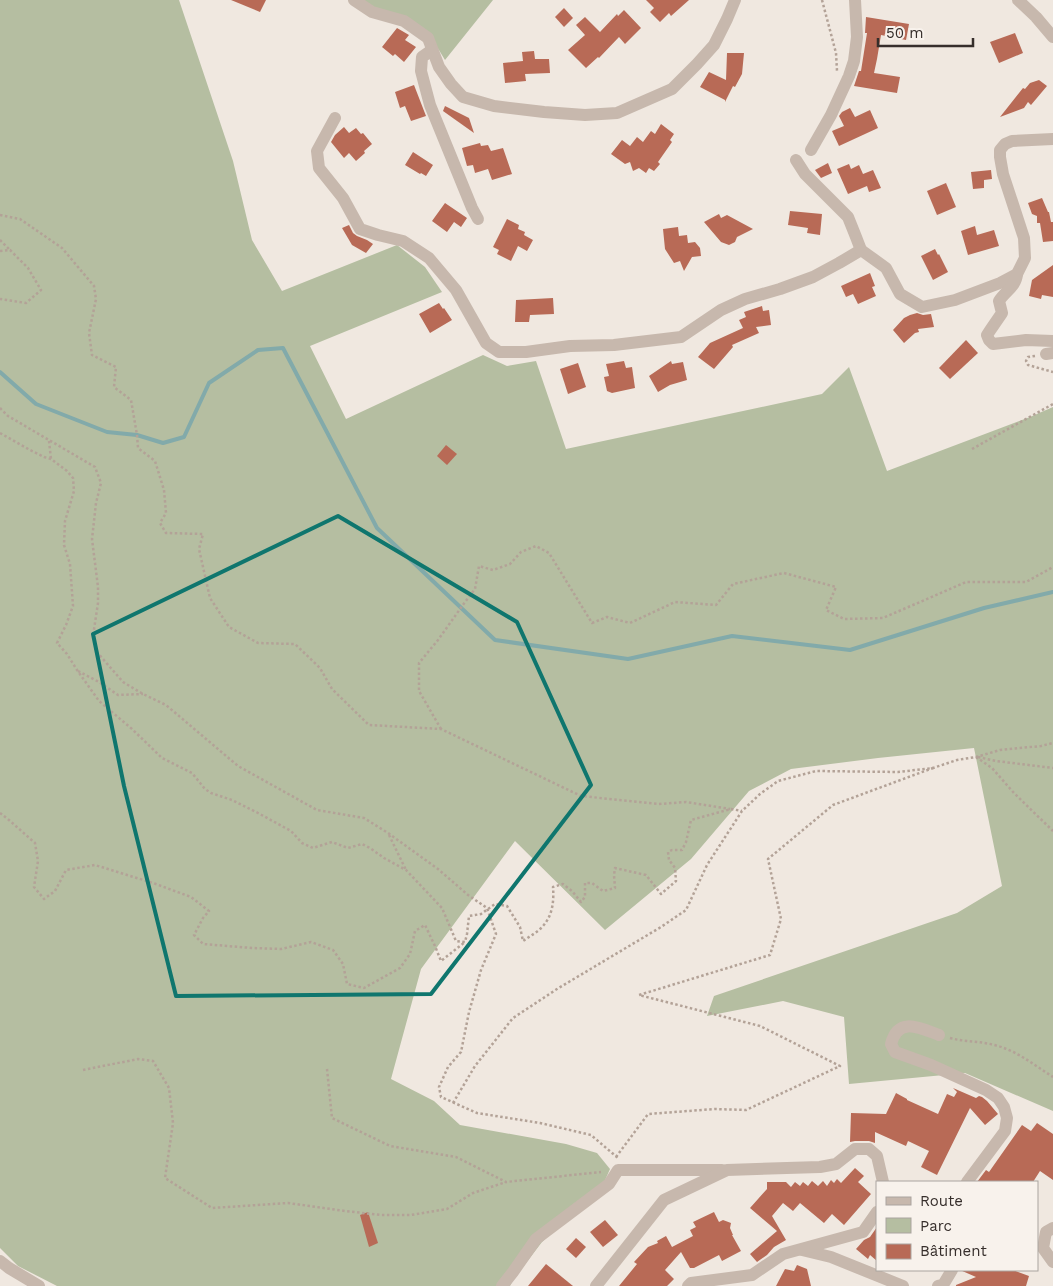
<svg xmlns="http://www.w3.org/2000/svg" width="1053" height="1286" viewBox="0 0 1053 1286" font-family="'Work Sans',sans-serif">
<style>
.green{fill:#b5bea1}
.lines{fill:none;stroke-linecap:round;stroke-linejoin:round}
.stream{stroke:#82aaaa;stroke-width:4}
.building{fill:#b86a56}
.path{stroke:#b3a297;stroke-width:2.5;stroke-dasharray:2.5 2.5;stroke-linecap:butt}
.minor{stroke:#c7b8ad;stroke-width:12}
.marked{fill:none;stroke:#0f766e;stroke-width:4;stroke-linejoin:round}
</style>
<rect width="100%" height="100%" fill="#f0e8e0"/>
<!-- green -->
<g class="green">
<path d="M0,0H179L233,161L252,240L282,291L397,245L425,267L442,292L310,346L346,419L483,355L507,366L536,361L566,449L822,394L849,367L887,471L1030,417L1053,407V1111L965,1073L849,1084L844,1017L783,1001L707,1016L714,996L957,913L1002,886L974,748L878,758L791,769L749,791L691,859L605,930L515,841L421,969L391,1079L434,1101L460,1125L566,1144L597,1153L610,1169L603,1185L542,1242L513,1280L510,1286H57L18,1266L0,1248Z"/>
<path d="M362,0H493L445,60L431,37L373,8Z"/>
</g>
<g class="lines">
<!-- stream -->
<path class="stream" d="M0,372L36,404L107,432L137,435L163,443L184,437L209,383L258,350L283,348L377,528L495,640L628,659L732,636L850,650L984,608L1053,592"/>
</g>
<!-- building -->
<g class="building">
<path d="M231,0H266L260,12Z"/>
<path d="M646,0H689L671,16L669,13L660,22L650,12L654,8Z"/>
<path d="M564,8L573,18L564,27L555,17Z"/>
<path d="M624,10L641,28L625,44L619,37L599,58L598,57L586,68L568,50L585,35L576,25L585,17L600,32L617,14L618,16Z"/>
<path d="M866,17L909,24L906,40L881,35L877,59L874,73L900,77L897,93L854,86L859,71H861L867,33H865Z"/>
<path d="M397,28L409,35L405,40L416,47L404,62L395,54L393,56L382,47Z"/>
<path d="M1015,33L1023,53L999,63L990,42Z"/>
<path d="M534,51L535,59H549L550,73L525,74L526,81L505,83L503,63L523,61L522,52Z"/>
<path d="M727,53H744L742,74L735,87L733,86L725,102V100L700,87L709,72L726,80Z"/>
<path d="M1039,80L1047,86L1031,105L1028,102L1024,108L1000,117L1023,88L1025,89L1030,83Z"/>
<path d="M414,85L426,116L411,121L405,106L400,108L395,92Z"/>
<path d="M445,106L469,118L474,133L443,111Z"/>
<path d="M850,108L855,117L870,110L878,128L839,146L832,131L844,126L839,116L842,112Z"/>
<path d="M661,124L674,134L670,140L672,142L658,162L660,164L654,171L649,168L646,173L639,168L633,171L630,162L625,164L611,154L622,140L630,146L637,137L643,142L651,131L655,134Z"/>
<path d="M344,127L349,133L356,128L361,134L363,133L372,144L364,151L365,153L356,161L349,153L344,158L331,142L335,135Z"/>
<path d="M480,143L481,146L488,145L491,151L503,148L512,174L492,180L488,169L475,173L473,165L467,166L462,148Z"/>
<path d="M413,152L433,165L426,176L421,173L420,174L405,165Z"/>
<path d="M828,163L832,173L821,178L815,170Z"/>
<path d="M849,164L851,169L859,165L863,174L873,170L881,188L869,192L867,186L848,194L837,169Z"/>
<path d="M991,170L992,179L984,180V188L973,189L971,172Z"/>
<path d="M946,183L956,207L937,215L927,191Z"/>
<path d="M1042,198L1048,212H1049L1051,222H1053V241L1043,242L1040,223H1037V216L1032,214L1028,203Z"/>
<path d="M445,203L467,218L461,227L454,222L447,232L432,221Z"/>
<path d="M790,211L822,214L820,235L807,233L808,228L788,225Z"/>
<path d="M719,214L721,218L727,215L753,229L737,237L735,242L729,245L721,242L704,222Z"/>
<path d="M507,219L519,225L518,229L525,232L524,235L533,240L527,251L518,246L511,261L497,254L499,250L493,247Z"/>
<path d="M349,225L353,233L357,236L367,240L373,244L366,253L352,245L342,228Z"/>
<path d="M975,226L977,235L994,230L999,246L968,255L961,231Z"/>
<path d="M678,227L679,236L687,235L688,243L695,242L700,248L701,256L692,257L684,271L680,261L674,263L665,249L663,229Z"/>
<path d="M935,249L938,255L939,254L948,272L933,280L921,256Z"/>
<path d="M1053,265V297L1042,295L1041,299L1029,296L1032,280Z"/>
<path d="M870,273L875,286L872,287L876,296L858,304L853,294L846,297L841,286Z"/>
<path d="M553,298L554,314L530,315L529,322H515L516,300Z"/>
<path d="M439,303L443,309L444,308L452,320L430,333L419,314Z"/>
<path d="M762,306L763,311L769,310L771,325L756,327L759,333L732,345L733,347L714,369L698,357L710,343L743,328L739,320L746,317L744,312Z"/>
<path d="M917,313L923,315L931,314L934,327L918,329L919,332L915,333L904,343L893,330L904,318L910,315Z"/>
<path d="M966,340L978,353L950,379L939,368Z"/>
<path d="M624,361L626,368L632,367L635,388L612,393L607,391L604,377L609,376L606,364Z"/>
<path d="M671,361L672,364L683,362L687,380L670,385L658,392L649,376Z"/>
<path d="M578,363L586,387L568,394L560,369Z"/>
<path d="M446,445L457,454L447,465L437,456Z"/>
<path d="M953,1088L976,1098L979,1096L982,1097L987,1101L998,1114L985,1125L970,1108L937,1175L921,1167L929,1151L908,1141L906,1146L875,1132V1143L869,1141H855L850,1142L851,1113L886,1114L896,1093L907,1099V1100L938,1114L947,1094L954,1097L957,1092Z"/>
<path d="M1037,1123L1053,1134V1180L1040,1171L1033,1182H977L986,1170L989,1172L1022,1125L1031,1131Z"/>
<path d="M855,1168L864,1176L858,1182L871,1194L844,1225L832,1214L824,1223L800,1203L793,1211L783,1203L772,1216L786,1240L774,1247L767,1255L757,1262L750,1254L777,1231L750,1208L767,1189V1182H786L791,1187L795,1182L800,1186L803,1182L808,1186L812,1181L818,1186L823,1181L827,1186L831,1180L834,1183L837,1179L841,1183Z"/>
<path d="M368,1212L378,1243L369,1247L360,1215Z"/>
<path d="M714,1212L719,1222L723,1220L731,1223L730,1228L733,1235H732L741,1251L722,1261L719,1255L694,1268H690L681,1252L665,1270L674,1279L667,1286H619L637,1264L634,1262L648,1247L658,1243L657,1241L666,1236L672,1247L693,1236L690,1230L696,1227L693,1222Z"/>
<path d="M605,1220L618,1235L603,1247L590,1232Z"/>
<path d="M877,1227V1261L870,1255L868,1259L856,1249L864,1240L870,1237Z"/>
<path d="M576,1238L586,1247L576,1258L566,1249Z"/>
<path d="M546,1264L573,1286H528Z"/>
<path d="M797,1265L807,1269L811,1286H776L785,1269L794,1271Z"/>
<path d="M960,1270H1013L1029,1276L1026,1286H956V1285L976,1277Z"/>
</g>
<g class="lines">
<!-- path -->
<g class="path">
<path d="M822,0L836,53L837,71"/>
<path d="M0,215L20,219L62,248L94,286L96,299L89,333L92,355L116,367L114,387L131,400L137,435L138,448L155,461L164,490L166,513L160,523L166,533L203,534L199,549L210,598L229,627L258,643L295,644L320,668L332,689L369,725L441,729L581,796L659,804L686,802L730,809"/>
<path d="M0,240L10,250"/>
<path d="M0,251L10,250L28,268L41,290L26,303L0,299"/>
<path d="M1035,356L1028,357L1026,361L1028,365L1053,372"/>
<path d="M0,408L8,416L95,467L101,483L96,503L92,539L98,587V603L93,636L96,651L123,682L143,694L166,705L238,766L317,810L364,818L388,833L438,869L468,895L487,908L496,934L481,970L469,1012L461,1052L448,1067L439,1087L441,1097L477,1113L540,1123L591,1135L618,1158"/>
<path d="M0,433L30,450L44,457L51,459L67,471L73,478L74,491L65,521L64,545L70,564L73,606L66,625L57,643L67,654L77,670L99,701L132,729L162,758L192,773L205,789L211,793L232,800L258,813L291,831L302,843L313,848L332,842L348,848L362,844L370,848L384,858L406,870L442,908L456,941L465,942L467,934L469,916L481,914L495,904L507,906L520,927L523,941C530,936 538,932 543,926C553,915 554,900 553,887L563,884L572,891L581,902L585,897V883H592L603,891L615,888L614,875L615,868L646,875L661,894L676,881L675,868L669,860L668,852L672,850H682L686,842L691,820L731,809L742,811"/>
<path d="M49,441L51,459"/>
<path d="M972,449L1053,404"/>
<path d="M78,671L99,682L118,695L143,694"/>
<path d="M441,729L419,691V663L438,640L465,602L475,589L479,566L493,570L510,564L521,552L536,546L549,553L592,623L607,617L630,623L675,602L716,605L733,584L784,573L836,587L826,610L844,619L883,618L966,582H1026L1053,567"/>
<path d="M976,757L992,768L1014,793L1053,831"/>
<path d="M978,757L996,761L1053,768"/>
<path d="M0,813L9,820L35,843L38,861L34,887L44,899L55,891L66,870L95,865L153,883L191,897L209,911L203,918L194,935L203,944L252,948L281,949L311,942L333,950L343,964L347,984L364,988L400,968L410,954L415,931L425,925L435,946L441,961L465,942"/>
<path d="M389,835L406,870"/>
<path d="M950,1038C965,1042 980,1041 994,1045C1016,1050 1034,1065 1053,1077"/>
<path d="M327,1069L332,1118L390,1146L456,1157L506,1182L601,1172"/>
<path d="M83,1070L138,1059L153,1061L169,1088L173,1123L165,1178L212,1208L288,1203L345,1211L381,1215H411L447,1209L473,1193L506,1182"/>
<path d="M453,1103L475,1066L513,1018L557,989L661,927L686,910L707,865L742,811L760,794L778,781L816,771L898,772L933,768L957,760L976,757L1000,750L1041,746L1053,743"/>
<path d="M616,1157L648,1114L715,1109L746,1110L840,1066L760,1026L639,995L770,955L781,919L768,859L833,805L933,768"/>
</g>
<!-- minor -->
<g class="minor">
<path d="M354,0L372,12L404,21L428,38L439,67L451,84L463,97L494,106L544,112L585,115L617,113L672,89L697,64L714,45L727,19L735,0"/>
<path d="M1018,0L1036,17L1053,37"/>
<path d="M432,50L422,57L421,71L430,105L472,208L478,219"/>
<path d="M335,118L317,151L319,168L343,198L360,229L378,235L403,241L429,258L456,290L486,343L499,352H526L570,346L614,345L681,337L721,310L745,299L780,289L813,277L839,263L861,250"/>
<path d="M811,150L831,115L849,76L854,61L857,37L855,0"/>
<path d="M796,160L805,174L848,217L856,237L861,250"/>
<path d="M861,250L886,268L900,294L922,307L955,300L1000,283L1017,274L1025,258L1024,238L1003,174L1000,157V150L1005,144L1012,141L1053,139"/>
<path d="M1017,274C1016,287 1005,291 999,301L1002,313L991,329L987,335L989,340L993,344L1026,340L1053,341"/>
<path d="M1046,354L1053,353"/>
<path d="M939,1035C920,1028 898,1016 891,1044L895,1052L931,1065L986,1090L998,1098L1004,1107L1007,1118L1005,1131L967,1182"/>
<path d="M1053,1228L1046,1232L1043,1248L1053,1262"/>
<path d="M802,1250L831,1257L903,1286"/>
<path d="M0,1261L9,1268L39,1286"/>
<path d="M502,1286L513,1272L536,1239L609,1184L618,1170H722"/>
<path d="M596,1286L664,1200L727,1170L820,1167L836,1164L855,1149H869L877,1156L883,1182"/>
<path d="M688,1286L691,1283L752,1275L783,1254L863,1232L877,1212"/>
<path d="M938,1286L943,1285L952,1270"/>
</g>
</g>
<!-- marked area -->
<path class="marked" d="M338,516L517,622L591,785L431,994L176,996L124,786L93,634Z"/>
<!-- legend -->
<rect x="876" y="1181" width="162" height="90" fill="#f8f2ec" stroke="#aaa49f"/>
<rect x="886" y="1197" width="25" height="8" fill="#c7b8ad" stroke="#aaa49f"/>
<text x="920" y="1206" font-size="15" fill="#362e2b">Route</text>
<rect x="886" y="1218" width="25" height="15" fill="#b5bea1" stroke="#aaa49f"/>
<text x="920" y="1231" font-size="15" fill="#362e2b">Parc</text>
<rect x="886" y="1244" width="25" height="15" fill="#b86a56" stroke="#aaa49f"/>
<text x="920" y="1256" font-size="15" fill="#362e2b">Bâtiment</text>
<!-- scale -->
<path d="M878 38v8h95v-8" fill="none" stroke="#362e2b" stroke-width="2.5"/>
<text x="886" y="38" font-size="15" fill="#362e2b" stroke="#f8f2ec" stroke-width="4" paint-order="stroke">50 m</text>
</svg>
